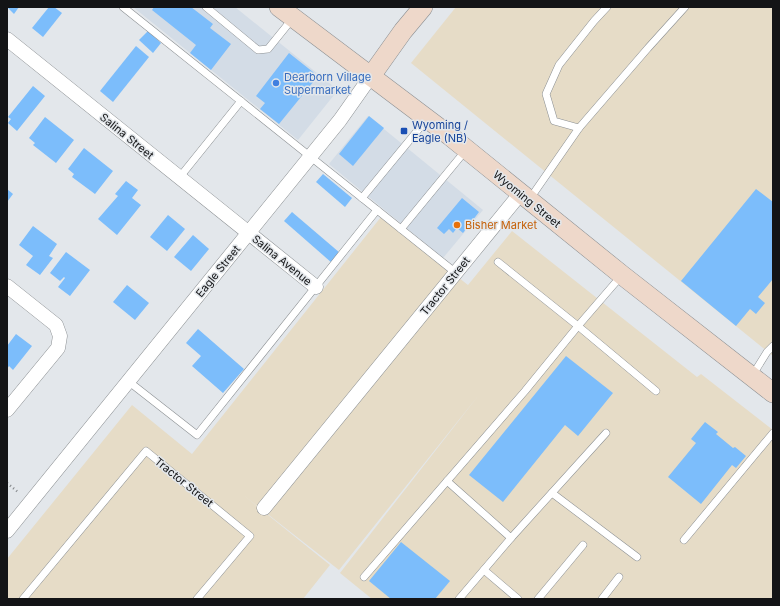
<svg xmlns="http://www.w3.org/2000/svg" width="780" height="606" viewBox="0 0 780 606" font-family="Inter,sans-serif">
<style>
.built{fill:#d3dce6}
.industrial{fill:#e6dcc7}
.building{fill:#7cbdfb}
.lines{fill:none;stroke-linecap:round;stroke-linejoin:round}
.lane-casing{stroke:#8b8f92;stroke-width:8}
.street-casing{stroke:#8b8f92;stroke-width:15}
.secondary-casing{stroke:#8b8f92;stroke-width:20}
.path{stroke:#86898c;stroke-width:2.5;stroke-dasharray:1 3;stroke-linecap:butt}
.lane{stroke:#fff;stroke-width:7}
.street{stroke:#fff;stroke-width:14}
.secondary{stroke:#eed8ca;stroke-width:19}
.shop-dot{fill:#3f7fe0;stroke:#e3e7eb;stroke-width:1.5}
.transit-dot{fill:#1a4fb4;stroke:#e3e7eb;stroke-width:1.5}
.food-dot{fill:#e8710a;stroke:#e3e7eb;stroke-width:1.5}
.labels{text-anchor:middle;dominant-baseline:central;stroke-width:3;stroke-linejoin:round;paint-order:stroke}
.shop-label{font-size:11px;fill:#366cbe;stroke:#e3e7eb;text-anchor:start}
.transit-label{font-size:11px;fill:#164399;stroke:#e3e7eb;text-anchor:start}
.street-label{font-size:11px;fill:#131416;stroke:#e3e7eb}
.food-label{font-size:11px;fill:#c56008;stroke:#e3e7eb;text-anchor:start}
</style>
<rect width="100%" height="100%" fill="#e3e7eb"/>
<!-- built -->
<g class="built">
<path d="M133,7H235L338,90L298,140Z"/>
<path d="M368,116L483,210L443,258L329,164Z"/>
</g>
<!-- industrial -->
<g class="industrial">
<path d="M456,7H773V356L411,63Z"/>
<path d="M381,217L468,285L512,231L697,377L701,374L773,430V599H372L340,573L478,396L339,570L242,494L330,565L303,599H7V559L132,405L192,454Z"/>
</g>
<!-- building -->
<g class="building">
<path d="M7,7H19L14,14Z"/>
<path d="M49,7H54L62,13L43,37L32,28Z"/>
<path d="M154,7H191L213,24L210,28L231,44L211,70L190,53L196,45L152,10Z"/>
<path d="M148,31L161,43L153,53L139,40Z"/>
<path d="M136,46L149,57L113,102L100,91Z"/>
<path d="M289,53L318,76L279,124L260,109L265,103L256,96Z"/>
<path d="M33,86L45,96L17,131L8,123L11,119L8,117Z"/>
<path d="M369,116L384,128L353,166L339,154Z"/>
<path d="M45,117L74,140L56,163L33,145L35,143L29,138Z"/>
<path d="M84,148L113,171L95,194L72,177L74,174L68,169Z"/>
<path d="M323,174L352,198L345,207L316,182Z"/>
<path d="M126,181L138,190L132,198L141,205L117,235L98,219L118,196L115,194Z"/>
<path d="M7,189L13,194L7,202Z"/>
<path d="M756,189L773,202V279L758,297L765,303L756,314L750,309L736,326L681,281Z"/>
<path d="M462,198L479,212L463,233L457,228L453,233L449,229L444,234L437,228Z"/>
<path d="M292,212L340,253L332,263L284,221Z"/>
<path d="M168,215L185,229L167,251L150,237Z"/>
<path d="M33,226L57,244L49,256L53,258L40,275L26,265L33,256L19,245Z"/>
<path d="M193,235L209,249L191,271L174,257Z"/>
<path d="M66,252L90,270L70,296L58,287L65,278L64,277L60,281L50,273Z"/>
<path d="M127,285L149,303L135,320L113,302Z"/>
<path d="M198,329L244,369L223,393L192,366L201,356L186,343Z"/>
<path d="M16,334L32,346L13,370L9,366L7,369V346Z"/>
<path d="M566,356L613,393L578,436L565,425L503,502L469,475Z"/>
<path d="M705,422L718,432L716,434L733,448L735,447L746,456L736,468L732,465L701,504L668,477L696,443L691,439Z"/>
<path d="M401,542L450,581L435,599H391L369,581Z"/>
</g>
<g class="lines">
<defs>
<g id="lane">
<path d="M123,7L456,273"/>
<path d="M206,7L258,50L268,49L293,18"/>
<path d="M607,7L594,21L559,65L546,94L554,121L579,128L648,48L685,7"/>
<path d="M179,178L241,101"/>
<path d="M362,198L427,119"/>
<path d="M529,200L579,128"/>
<path d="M401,229L466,150"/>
<path d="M498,262L578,326L656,391"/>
<path d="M752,376L767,352L773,346"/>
<path d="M128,381L197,435L377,210"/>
<path d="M447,481L511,538L606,433"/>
<path d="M552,493L637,557"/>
<path d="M684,540L773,433"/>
<path d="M484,570L518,599"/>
<path d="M364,577L525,391L578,326L622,275"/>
<path d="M23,599L146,451L250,536L197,599"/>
<path d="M459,599L511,538"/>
<path d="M538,599L583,545"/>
<path d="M602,599L619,577"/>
</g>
<g id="street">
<path d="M7,39L316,287"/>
<path d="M7,286L56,325L60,336L58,348L7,410"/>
<path d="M264,508L520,194"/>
<path d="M7,531L340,120L371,76"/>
</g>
<g id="secondary">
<path d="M279,7L450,136L622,275L773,393"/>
<path d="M371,76L403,31L423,7"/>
</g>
</defs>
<!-- lane casing -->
<use href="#lane" class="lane-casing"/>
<!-- street casing -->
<use href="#street" class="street-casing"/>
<!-- secondary casing -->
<use href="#secondary" class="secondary-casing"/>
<!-- path -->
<path class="path" d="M7,483L18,492"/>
<!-- lane -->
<use href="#lane" class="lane"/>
<!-- street -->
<use href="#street" class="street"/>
<!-- secondary -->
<use href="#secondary" class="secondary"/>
</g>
<!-- markers -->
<circle class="shop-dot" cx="276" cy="83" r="4"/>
<rect class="transit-dot" x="400" y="127" width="8" height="8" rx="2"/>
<circle class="food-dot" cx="457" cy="225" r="4"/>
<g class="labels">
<!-- shop labels -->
<g class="shop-label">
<text x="284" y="77">Dearborn Village<tspan x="284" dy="13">Supermarket</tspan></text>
</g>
<!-- transit labels -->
<g class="transit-label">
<text x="412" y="125">Wyoming /<tspan x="412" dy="13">Eagle (NB)</tspan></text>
</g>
<!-- street labels -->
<g class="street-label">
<text transform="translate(127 136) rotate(39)">Salina Street</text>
<text transform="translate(527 199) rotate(39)">Wyoming Street</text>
<text transform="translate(282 260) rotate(39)">Salina Avenue</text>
<text transform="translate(218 271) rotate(-51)">Eagle Street</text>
<text transform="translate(445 286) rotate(-51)">Tractor Street</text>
<text transform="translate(184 482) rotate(39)">Tractor Street</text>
</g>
<!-- food labels -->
<g class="food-label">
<text x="465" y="225">Bisher Market</text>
</g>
</g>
<!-- border -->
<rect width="780" height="606" fill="none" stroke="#131416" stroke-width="16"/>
</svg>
